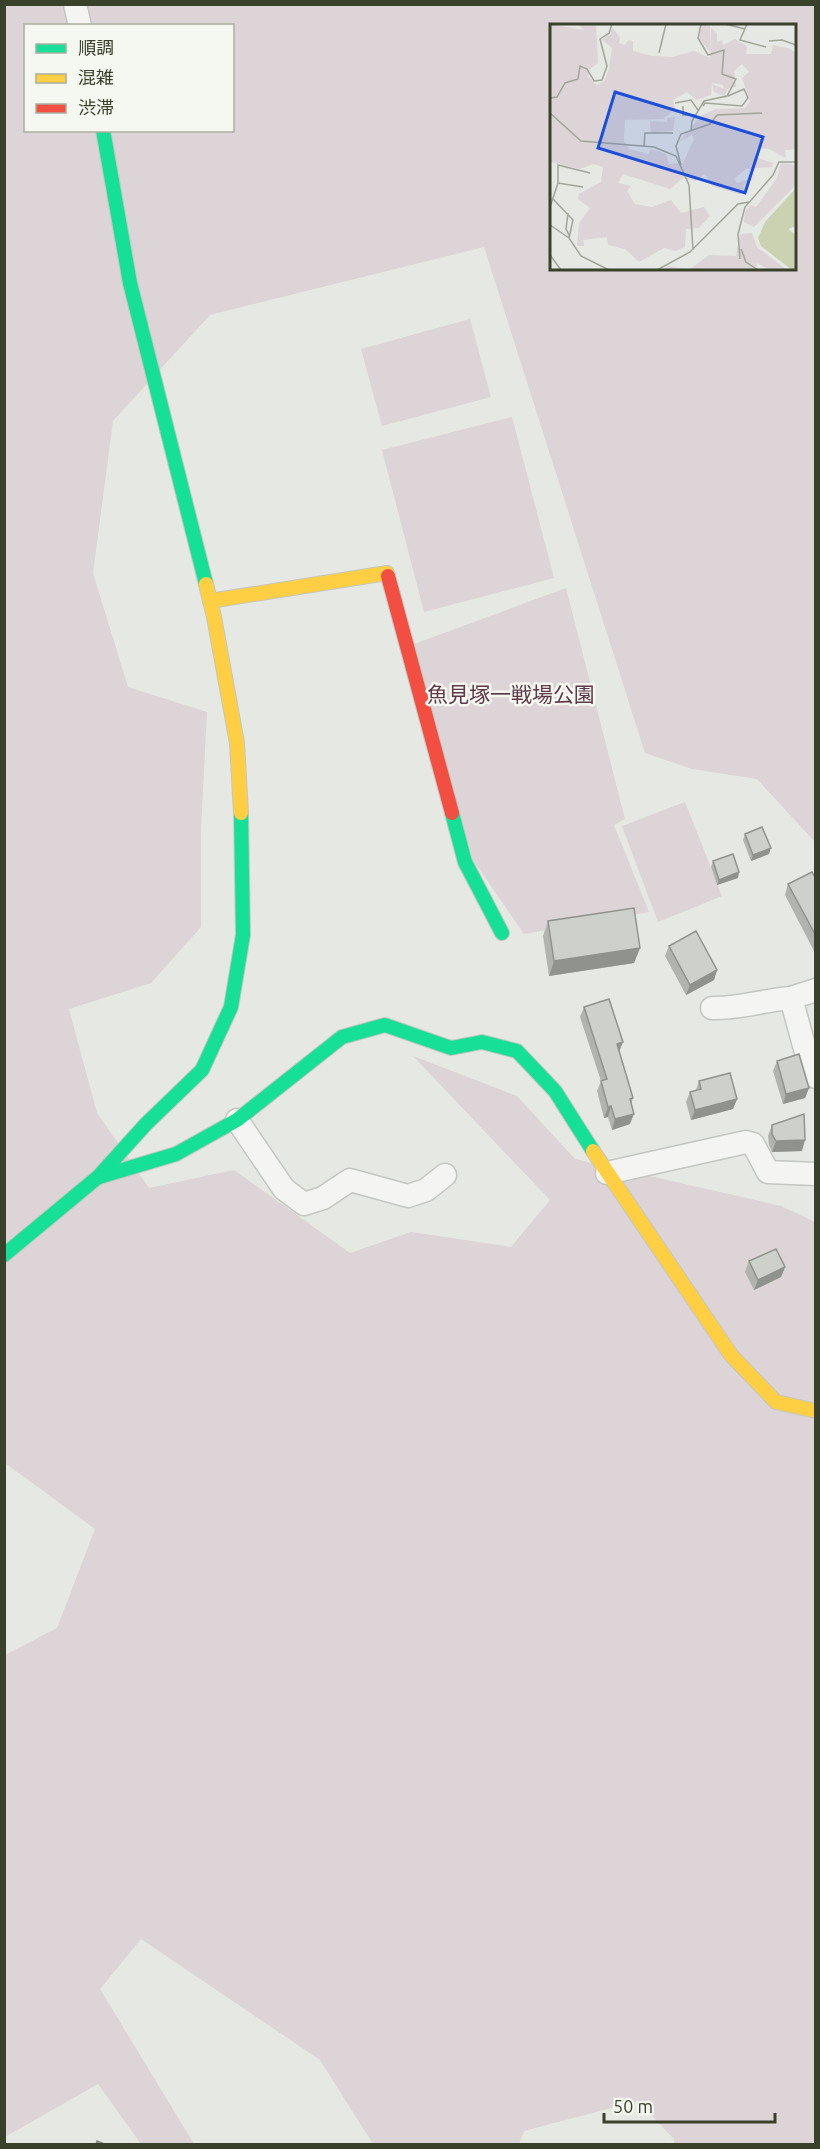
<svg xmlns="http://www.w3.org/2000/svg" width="820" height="2149" viewBox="0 0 820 2149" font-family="Ubuntu,'Noto Sans JP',sans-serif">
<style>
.green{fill:#dcd4d6;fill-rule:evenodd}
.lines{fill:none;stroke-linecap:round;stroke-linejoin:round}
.street-casing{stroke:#c4c6c1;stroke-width:25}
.fast-casing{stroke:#c4c6c1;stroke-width:16}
.slow-casing{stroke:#c4c6c1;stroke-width:16}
.jam-casing{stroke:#c4c6c1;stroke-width:16}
.street{stroke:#f4f5f2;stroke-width:22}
.fast{stroke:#16e098;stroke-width:14}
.slow{stroke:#ffcf43;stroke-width:14}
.jam{stroke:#f24e42;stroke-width:14}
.wall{fill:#b1b3af}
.shaded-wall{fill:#90928e}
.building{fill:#ced0cb;stroke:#90928e;stroke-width:1.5}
.labels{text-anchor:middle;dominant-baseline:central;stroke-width:5;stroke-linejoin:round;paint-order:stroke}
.park-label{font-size:21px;fill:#5d3849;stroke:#f5f7f1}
.inset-road{fill:none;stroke:#a1a599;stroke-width:1.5}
.view{fill:#1d4ed8;fill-opacity:0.15;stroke:#1d4ed8;stroke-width:3}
.inset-edge{fill:none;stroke:#39412a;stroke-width:3}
</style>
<rect width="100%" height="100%" fill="#e6e8e3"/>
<!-- green -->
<g class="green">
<path d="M5,5H815V842L757,779L692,769L645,753L484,247L210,315L113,421L93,573L128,687L207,712L201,829V927L151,983L69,1009L97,1113L149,1188L234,1170L350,1253L411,1232L511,1247L550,1200L413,1056L517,1096L575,1159L781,1206L815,1222V2144H674V2139L638,2101L524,2131L519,2144H373L320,2060L141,1939L100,1989L194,2144H141L98,2084L5,2137V1655L57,1628L95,1529L5,1463ZM26,26H232V130H26ZM552,26H794V268H552Z"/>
<path d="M470,319L491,397L382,426L361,349Z"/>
<path d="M512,417L554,578L424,612L382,450Z"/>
<path d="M566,588L625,819L614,825L649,912L524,934L473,860L414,644Z"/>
<path d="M685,802L722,896L658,922L622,826Z"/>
</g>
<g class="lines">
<defs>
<g id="street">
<path d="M75,4L80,26"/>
<path d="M816,990L791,998L805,1049L816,1077"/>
<path d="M712,1008C739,1009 764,1000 791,998"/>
<path d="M237,1120L284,1189L304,1204L323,1198L350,1180L408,1196L426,1190L445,1175"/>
<path d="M607,1173L746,1142L753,1144L768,1172L816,1174"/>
</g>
<g id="fast">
<path d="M103,130L130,283L206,584"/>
<path d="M452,813L465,862L502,933"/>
<path d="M99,1177L176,1154L237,1120L342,1037L385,1025L451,1048L482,1042L517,1051L555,1091L593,1151"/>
<path d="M4,1255L98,1177L146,1124L202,1070L231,1007L243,935L241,813"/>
</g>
<g id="slow">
<path d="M206,584L214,617L237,743L241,813"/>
<path d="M210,601L387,573L388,576"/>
<path d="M593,1151L731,1355L776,1402L816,1411"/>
</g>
<path id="jam" d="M388,576L452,813"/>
</defs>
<!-- street casing -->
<use href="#street" class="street-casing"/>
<!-- fast casing -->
<use href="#fast" class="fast-casing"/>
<!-- slow casing -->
<use href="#slow" class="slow-casing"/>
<!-- jam casing -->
<use href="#jam" class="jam-casing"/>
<!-- street -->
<use href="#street" class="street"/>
<!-- fast -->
<use href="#fast" class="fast"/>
<!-- slow -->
<use href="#slow" class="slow"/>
<!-- jam -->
<use href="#jam" class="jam"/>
</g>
<!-- wall -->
<g class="wall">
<path d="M745,834L769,854L751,861L743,840Z"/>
<path d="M713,861L738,878L717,885L711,867Z"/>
<path d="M816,879L815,953L785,895L788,884Z"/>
<path d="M548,921L640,948L634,963L549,976L543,936Z"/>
<path d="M669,946L717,970L714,980L686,995L665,956Z"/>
<path d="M584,1007L619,1052L633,1098L631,1104L630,1124L612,1130L608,1117L604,1118L597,1091L601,1081L580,1017Z"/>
<path d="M777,1061L809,1088L805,1098L783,1104L773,1071Z"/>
<path d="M699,1081L737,1099L733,1109L691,1120L686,1102L690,1092L696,1090Z"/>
<path d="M772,1125L802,1151L772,1152L769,1145L768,1136Z"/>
<path d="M749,1261L785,1267L781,1277L754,1290L745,1272Z"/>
</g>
<!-- shaded-wall -->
<g class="shaded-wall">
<path d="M771,848L769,854L751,861L753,855Z"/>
<path d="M739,872L738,878L717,885L719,880Z"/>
<path d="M640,948L634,963L549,976L554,961Z"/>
<path d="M717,970L714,980L686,995L690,985Z"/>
<path d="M623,1042L619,1052L617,1044Z"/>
<path d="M809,1088L805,1098L783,1104L786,1094Z"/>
<path d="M737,1099L733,1109L691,1120L695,1110Z"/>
<path d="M611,1106L608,1117L604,1118L608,1107Z"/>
<path d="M634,1114L630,1124L612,1130L615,1119Z"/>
<path d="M805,1140L802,1151L772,1152L776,1141Z"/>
<path d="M785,1267L781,1277L754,1290L758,1280Z"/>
</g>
<!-- building -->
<g class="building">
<path d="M762,827L771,848L753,855L745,834Z"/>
<path d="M733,854L739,872L719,880L713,861Z"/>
<path d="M812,872L816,879V936L788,884Z"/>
<path d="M634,908L640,948L554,961L548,921Z"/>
<path d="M696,931L717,970L690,985L669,946Z"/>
<path d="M609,999L623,1042L617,1044L633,1098L630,1099L634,1114L615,1119L611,1106L608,1107L601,1081L607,1079L584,1007Z"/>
<path d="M799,1054L809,1088L786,1094L777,1061Z"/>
<path d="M730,1073L737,1099L695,1110L690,1092L701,1089L699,1081Z"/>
<path d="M804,1114L805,1140L776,1141L772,1134V1125Z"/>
<path d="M776,1249L785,1267L758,1280L749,1261Z"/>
<path d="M97,2141L107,2145H96Z"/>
</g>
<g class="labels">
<!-- park labels -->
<g class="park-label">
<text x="511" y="694">魚見塚一戦場公園</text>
</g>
</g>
<!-- overview -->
<g transform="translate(550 24)">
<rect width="246" height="246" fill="#e6e8e3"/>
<path d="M0,0L34,6L28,0H46L48,39L40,45L38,53L47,61L54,57L59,45L62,24L52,16L63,4L70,14L69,19L75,21L78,16L83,17V27L102,32L122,33L144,27L160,34L161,4L167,9V18L172,16L173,21L185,15L197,22L196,30H221L223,21L241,25L246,30V125L235,126L236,134L219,125L206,124L205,133L223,139L222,143L196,145L184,155L187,159L204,154L193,161L195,169L189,170L162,162L155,150L146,157L133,154L120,165L73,150L68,159L81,162L77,167L85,180L102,183L121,176L131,189L154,183L160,192L149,204L136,205L135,223L126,227L114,224L89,238L75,225L58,221L57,213L33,216L34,222H27L29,199L40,184L28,175L29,170L51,158L53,143L43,140L30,145L0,138ZM192,40L199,48L192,54L200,77L195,84L166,85L152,91L129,118L142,111L144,115L133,139L119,140L116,130L101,125L98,130L79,125L74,116L75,96L113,95L125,85L123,76L137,68L146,76L161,71L162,59L173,61L174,65L162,60L164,68L175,72L177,65L186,63L184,47ZM152,0L160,2V28L149,14ZM125,93L123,107L101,109L100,97L117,98V94ZM231,139L246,141V161L204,203L194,198L195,187L201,181L206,183L227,154ZM202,209L207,223L237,246H220L207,239L206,246H112L119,242L139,246L159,231L186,232L190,210Z" fill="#dcd4d6" fill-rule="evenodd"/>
<path d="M246,164V202L238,205L246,211V246H242L211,222L208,214L215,198Z" fill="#cbd2b2"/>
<path class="inset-road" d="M175,0L195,5M197,0L190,16L216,23M219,17L232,16L246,21M109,29L116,0M0,74L7,73L15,59L28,55L30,42L37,45L44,57L52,56L57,42L50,15L59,9L62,0M125,79L141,76L148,86M133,82V91H146M153,82L155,79L192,82L198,74L194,65L178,72M0,89L31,117L104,123L126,132L139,161L143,226M141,107L142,97L154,77L177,72L186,55L172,50L174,26L158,31L148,14L151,0M94,122L95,109H123M131,141L126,122L131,110L160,100L167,91L212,89M8,159V141L40,149M3,175L23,196L19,214M0,183L8,159L33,163M18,189L16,205L20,213M0,201L19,214L31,232L59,246M191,225L196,238L208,246M0,231L11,246M190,235L188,210L195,183L223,151L229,138H246M107,246L140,228L188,180L199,178"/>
<path class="view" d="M65,68L213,113L195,169L48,124Z"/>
<rect width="246" height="246" class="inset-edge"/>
</g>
<!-- border -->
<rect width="820" height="2149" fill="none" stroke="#39412a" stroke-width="12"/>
<!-- legend -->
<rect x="24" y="24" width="210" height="108" fill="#f5f7f1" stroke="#aaaea1" stroke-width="1.5"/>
<rect x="36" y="44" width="30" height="9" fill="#16e098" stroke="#aaaea1" stroke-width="1.5"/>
<text x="78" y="54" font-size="18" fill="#39412a">順調</text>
<rect x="36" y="74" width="30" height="9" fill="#ffcf43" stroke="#aaaea1" stroke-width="1.5"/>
<text x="78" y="84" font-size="18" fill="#39412a">混雑</text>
<rect x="36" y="104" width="30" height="9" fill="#f24e42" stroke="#aaaea1" stroke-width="1.5"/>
<text x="78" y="114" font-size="18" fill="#39412a">渋滞</text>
<!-- scale -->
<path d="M604 2113v9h171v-9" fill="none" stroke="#39412a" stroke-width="3"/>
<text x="613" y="2113" font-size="18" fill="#39412a" stroke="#f5f7f1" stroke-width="4.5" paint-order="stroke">50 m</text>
</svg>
